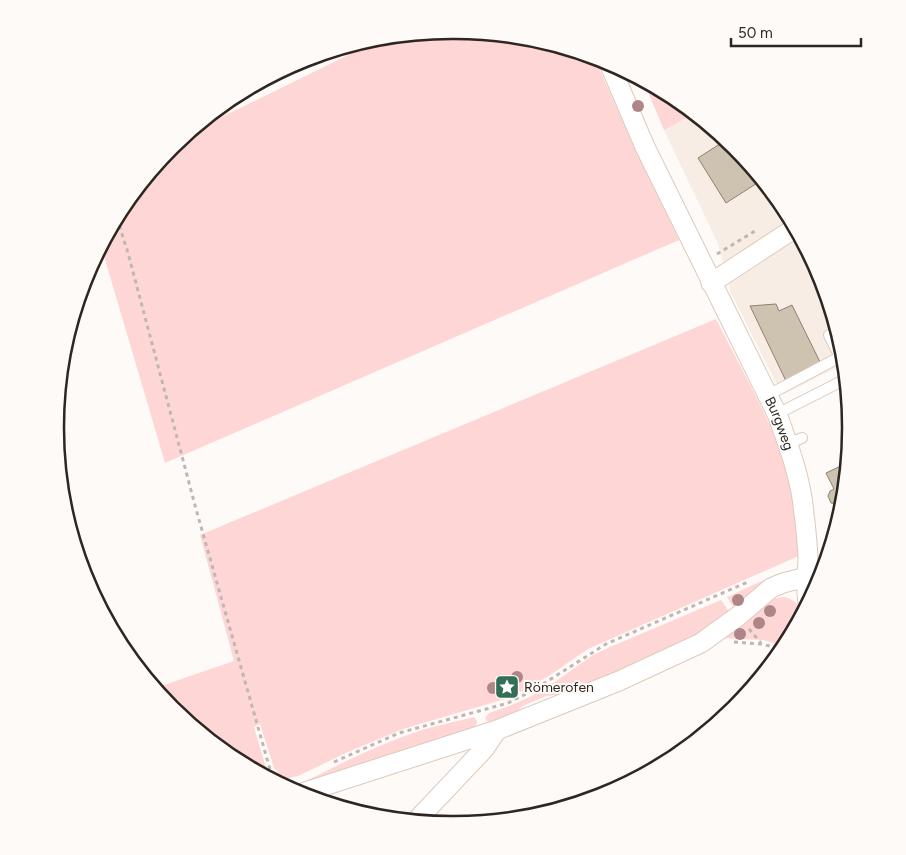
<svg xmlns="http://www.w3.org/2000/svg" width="906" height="855" viewBox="0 0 906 855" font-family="Figtree,sans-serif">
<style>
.built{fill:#f7ede5}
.green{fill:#ffd6d6}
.building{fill:#cec3b0;stroke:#8c8270}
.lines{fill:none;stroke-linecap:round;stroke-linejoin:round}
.lane-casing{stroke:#ddcabb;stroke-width:12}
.street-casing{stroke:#ddcabb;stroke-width:21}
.path{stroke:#bdb8b5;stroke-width:3;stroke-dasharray:4 4;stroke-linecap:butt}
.lane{stroke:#fff;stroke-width:10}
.street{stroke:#fff;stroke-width:19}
.tree{fill:#ae8688}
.labels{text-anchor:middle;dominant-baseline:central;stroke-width:4;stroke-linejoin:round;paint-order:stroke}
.street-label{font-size:14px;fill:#2d2621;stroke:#fefaf7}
.poi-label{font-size:14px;fill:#2d2621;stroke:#fefaf7;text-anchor:start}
.rim{fill:none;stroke:#2d2621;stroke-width:2.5}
</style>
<rect width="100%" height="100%" fill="#fefaf7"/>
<!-- built -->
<path class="built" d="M694,114L734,147L784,207L820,276L843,350L844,364L782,395L731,293L718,244L664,130Z"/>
<!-- green -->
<g class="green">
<path d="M453,30L531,38L594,57L634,147L679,240L165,463L101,246L123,206L172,146L187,134L387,36Z"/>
<path d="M643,80L674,97L694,114L664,130Z"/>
<path d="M716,319C741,369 772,421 789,475C796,501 797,528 801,555L588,649L549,676L520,692L512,675L497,681L505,699L403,729L348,752L298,776L284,779L274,768L260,724L254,727L267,771L266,776L232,758L172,708L155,688L234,661L200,535Z"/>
<path d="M777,574L763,583L735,610L727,597Z"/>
<path d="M785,597C794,600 799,604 802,613L784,646L763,640L723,638L768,601L776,598Z"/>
<path d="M721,600L730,613L705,631L683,643L584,686L557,695L546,696L523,706L512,716L491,723L487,721L485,718L489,713L509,706L530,697L549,686L593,655L610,647Z"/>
<path d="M474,717L477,721L476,728L309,783L308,780C346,761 384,742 425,729C441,725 457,721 474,717Z"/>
</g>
<!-- building -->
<g class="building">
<path d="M726,140L734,147L762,180L726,203L698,158Z"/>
<path d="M776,304L779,311L792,305L821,364L786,381L750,306Z"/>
<path d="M847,463L843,505V506L840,502L837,504L831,503L828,496L830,491L834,489L826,473Z"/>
<path d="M509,679L515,690L506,695L500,683Z"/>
</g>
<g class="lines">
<defs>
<g id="lane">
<path d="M768,395L840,357L829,335"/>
<path d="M777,414L846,379"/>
<path d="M788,444L802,438"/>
</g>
<g id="street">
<path id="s1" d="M609,63L645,147L777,414C789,447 801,478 804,514C806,528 807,542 808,556C808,571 805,586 808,602"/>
<path d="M711,283L795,228"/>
<path d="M299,794L497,730L619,681L701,643L737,617L771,588L783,583L822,573"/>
<path d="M416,821L484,749L497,730"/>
</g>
</defs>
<!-- lane casing -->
<use href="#lane" class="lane-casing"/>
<!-- street casing -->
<use href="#street" class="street-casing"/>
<!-- path -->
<g class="path">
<path d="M117,218L128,253L196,509L273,780"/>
<path d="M717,254L755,231"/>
<path d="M792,624L793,631"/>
<path d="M749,629L761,643"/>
<path d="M734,642L761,644L783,649"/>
<path d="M775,646L787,642"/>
<path d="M334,762L399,733L508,703L532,691L606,644L750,581"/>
</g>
<!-- lane -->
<use href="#lane" class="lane"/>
<!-- street -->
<use href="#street" class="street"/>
</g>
<!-- trees -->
<g class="tree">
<circle cx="638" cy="106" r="6"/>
<circle cx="738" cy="600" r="6"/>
<circle cx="770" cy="611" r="6"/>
<circle cx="759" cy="623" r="6"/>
<circle cx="740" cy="634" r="6"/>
<circle cx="517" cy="677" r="6"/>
<circle cx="493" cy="688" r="6"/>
</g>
<!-- icons -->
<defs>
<symbol id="sight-square" viewBox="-11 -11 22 22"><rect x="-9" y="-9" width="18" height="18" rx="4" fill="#336e57" stroke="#fefaf7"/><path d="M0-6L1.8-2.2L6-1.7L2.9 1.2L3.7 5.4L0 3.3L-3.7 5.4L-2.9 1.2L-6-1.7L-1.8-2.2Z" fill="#fff"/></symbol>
</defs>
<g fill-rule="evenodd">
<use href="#sight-square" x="493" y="673" width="28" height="28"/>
</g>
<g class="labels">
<!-- street labels -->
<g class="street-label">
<text stroke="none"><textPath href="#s1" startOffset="399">Burgweg</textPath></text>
</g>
<!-- poi labels -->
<g class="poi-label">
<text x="524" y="687">Römerofen</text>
</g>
</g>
<!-- crop -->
<path d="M0 0H906V855H0ZM452 39H454A388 388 0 0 1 842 427V428A388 388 0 0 1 454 816H452A388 388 0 0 1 64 428V427A388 388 0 0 1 452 39Z" fill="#fefaf7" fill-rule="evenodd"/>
<path class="rim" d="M452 39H454A388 388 0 0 1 842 427V428A388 388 0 0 1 454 816H452A388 388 0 0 1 64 428V427A388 388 0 0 1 452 39Z"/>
<!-- scale -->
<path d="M731 38v8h130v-8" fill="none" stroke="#2d2621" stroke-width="2.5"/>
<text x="738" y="38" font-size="15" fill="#2d2621" stroke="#fefaf7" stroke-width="4" paint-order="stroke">50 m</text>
</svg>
